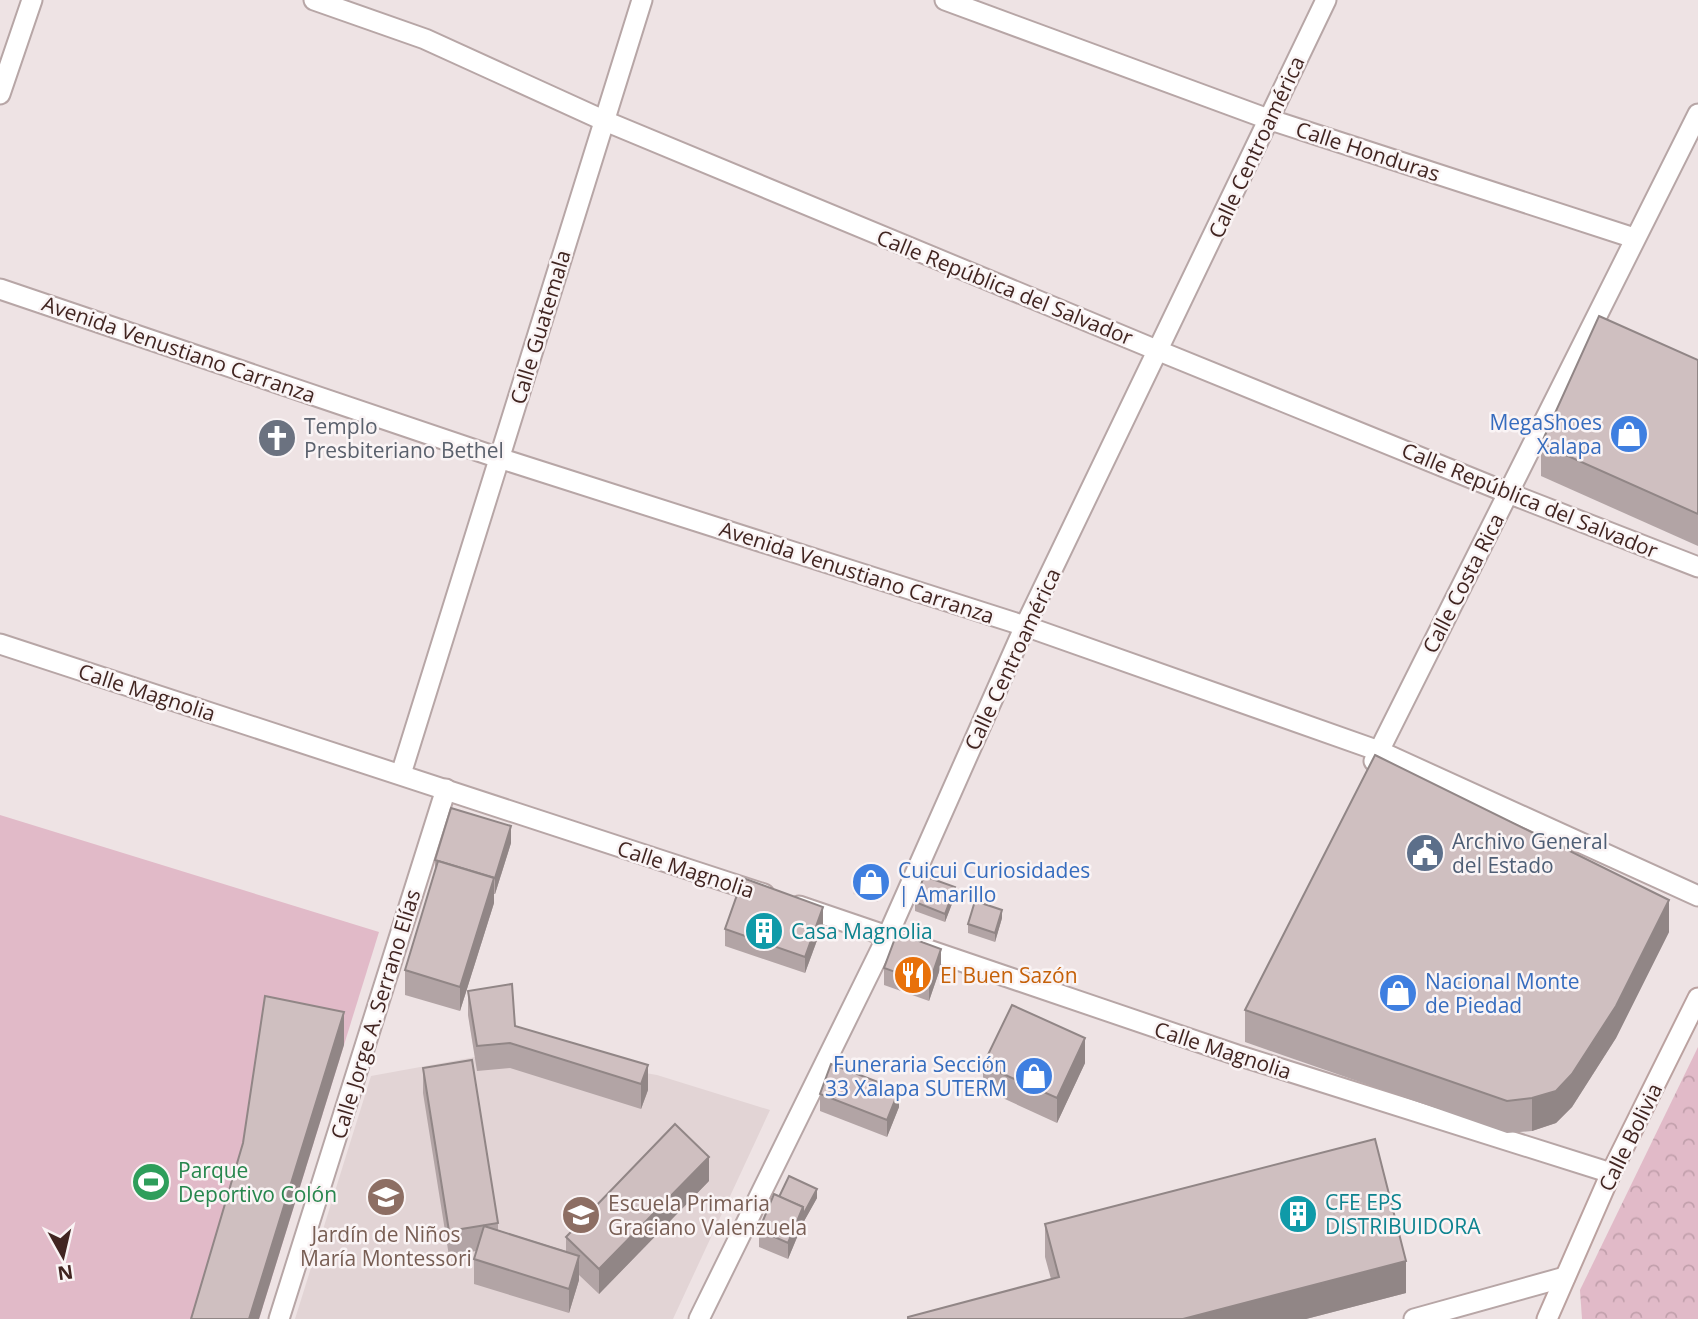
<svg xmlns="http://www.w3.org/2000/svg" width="1698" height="1319" viewBox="0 0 1698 1319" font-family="'Open Sans',sans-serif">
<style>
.built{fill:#e2d4d5}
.forest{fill:url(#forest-crowns)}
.garden{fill:#e1bac8}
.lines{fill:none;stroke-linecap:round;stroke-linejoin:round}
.minor-casing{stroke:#b7a6a6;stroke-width:23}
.secondary-casing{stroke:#bba2a0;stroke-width:23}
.minor{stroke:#fff;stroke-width:19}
.secondary{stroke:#fff;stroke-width:19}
.wall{fill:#b2a4a5}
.shaded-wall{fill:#918686}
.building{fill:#cfbfc0;stroke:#918686;stroke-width:2}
.labels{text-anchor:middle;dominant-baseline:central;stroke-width:5;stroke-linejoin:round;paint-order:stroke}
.street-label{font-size:21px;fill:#412521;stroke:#faf4f5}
.shop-label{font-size:21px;fill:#366cbe;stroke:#faf4f5;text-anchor:end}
.worship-label{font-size:21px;fill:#5b616d;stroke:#faf4f5;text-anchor:start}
.service-label{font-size:21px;fill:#4e5e75;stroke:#faf4f5;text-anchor:start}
.culture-label{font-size:21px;fill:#0d838f;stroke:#faf4f5;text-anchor:start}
.food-label{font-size:21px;fill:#c56008;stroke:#faf4f5;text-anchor:start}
.leisure-label{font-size:21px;fill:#27864d;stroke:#faf4f5;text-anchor:start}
.education-label{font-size:21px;fill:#785e54;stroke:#faf4f5;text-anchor:start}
</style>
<defs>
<pattern id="forest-crowns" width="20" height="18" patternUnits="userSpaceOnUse" patternTransform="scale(1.75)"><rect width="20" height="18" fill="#e1bac8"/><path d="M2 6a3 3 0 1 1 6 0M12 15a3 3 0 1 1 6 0" fill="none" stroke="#c2a0ac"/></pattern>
</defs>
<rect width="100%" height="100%" fill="#eee3e4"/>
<!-- built -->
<g class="built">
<path d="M863,863L888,871L878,902L853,894Z"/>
<path d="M512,1009L515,1051L657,1075L770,1110L673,1319H295L371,1076L475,1057L468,1015Z"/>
</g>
<!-- forest -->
<path class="forest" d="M1698,1047V1319H1582L1580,1290Z"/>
<!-- garden -->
<path class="garden" d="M0,815L379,932L259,1319H0Z"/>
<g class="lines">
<defs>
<g id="minor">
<path d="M314,0L425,39L605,121L1159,351L1508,493L1698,567"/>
<path d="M945,0L1268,119L1634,238"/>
<path d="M0,94L32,0"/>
<path d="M0,289L499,458L1025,626L1379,751L1698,896"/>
<path d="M0,644L764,894"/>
<path d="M1374,761L1698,114"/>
<path d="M401,774L642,0"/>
<path d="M799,906L1237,1055L1611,1173"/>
<path d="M279,1319L446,789"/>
<path d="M699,1319L888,935L1025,626L1326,0"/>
<path d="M1414,1319L1565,1277"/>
</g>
<path id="secondary" d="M1547,1319L1611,1173L1698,998"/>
</defs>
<!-- minor casing -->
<use href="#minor" class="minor-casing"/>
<!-- secondary casing -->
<use href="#secondary" class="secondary-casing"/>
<!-- minor -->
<use href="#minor" class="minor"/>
<!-- secondary -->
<use href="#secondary" class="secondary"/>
</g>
<!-- wall -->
<g class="wall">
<path d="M1698,360V546L1541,476V444Z"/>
<path d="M511,843L495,894H494V903L460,1011L405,995V970L435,872V860Z"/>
<path d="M955,896L945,922L915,911V902Z"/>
<path d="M1002,918L995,942L968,933V924Z"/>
<path d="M823,924L805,973L725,946V929Z"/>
<path d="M1669,932L1616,1038L1572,1107L1556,1123L1532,1131L1507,1133L1245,1042V1010Z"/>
<path d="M941,966L929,1001L884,985V968Z"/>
<path d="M468,991L515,1026L648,1065V1090L641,1109L510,1068L477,1071L468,1015Z"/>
<path d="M1085,1063L1057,1123L983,1089V1065Z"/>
<path d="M423,1068L498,1223V1230L566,1251V1237L709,1181L599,1294L579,1275V1280L569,1313L474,1284V1259L476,1251L449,1256L423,1093Z"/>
<path d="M820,1094L899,1107L887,1137L820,1111Z"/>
<path d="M779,1196L817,1198L803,1223L788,1259L759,1247V1230Z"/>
<path d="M1045,1224L1406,1293L1306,1319H908V1317L1051,1279L1045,1257Z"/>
</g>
<!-- shaded-wall -->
<g class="shaded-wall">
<path d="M511,826V843L495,894V878Z"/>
<path d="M494,878V903L460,1011V987Z"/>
<path d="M955,887V896L945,922V914Z"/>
<path d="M1669,900V932L1616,1038L1572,1107L1556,1123L1532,1131V1098Z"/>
<path d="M823,907V924L805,973V957Z"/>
<path d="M1002,910V918L995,942V933Z"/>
<path d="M941,949V966L929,1001V984Z"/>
<path d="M344,1012V1045L259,1319H249Z"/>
<path d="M1085,1038V1063L1057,1123V1098Z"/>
<path d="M648,1065V1090L641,1109V1084Z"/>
<path d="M899,1090V1107L887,1137V1120Z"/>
<path d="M709,1157V1181L599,1294V1269Z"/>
<path d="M817,1189V1198L803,1223L788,1259V1243L803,1207Z"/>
<path d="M579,1256V1280L569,1313V1289Z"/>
<path d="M1406,1261V1293L1306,1319H1183Z"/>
</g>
<!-- building -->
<g class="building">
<path d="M1599,316L1698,360V514L1541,444Z"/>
<path d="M1375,755L1669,900L1616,1006L1572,1074L1556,1091L1532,1098L1507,1101L1245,1010Z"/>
<path d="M451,808L511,826L495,878L435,860Z"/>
<path d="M438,861L494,878L460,987L405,970Z"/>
<path d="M924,876L955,887L945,914L915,902Z"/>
<path d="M743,878L823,907L805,957L725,929Z"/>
<path d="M975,901L1002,910L995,933L968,924Z"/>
<path d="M897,933L941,949L929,984L884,968Z"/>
<path d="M512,984L515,1026L648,1065L641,1084L510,1043L477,1046L468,991Z"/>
<path d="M265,996L344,1012L249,1319H191L243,1143Z"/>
<path d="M1012,1005L1085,1038L1057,1098L983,1065Z"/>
<path d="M472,1060L498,1223L449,1231L423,1068Z"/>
<path d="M831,1064L899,1090L887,1120L820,1094Z"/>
<path d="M675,1124L709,1157L599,1269L566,1237Z"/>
<path d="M1375,1139L1406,1261L1183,1319H908V1317L1059,1277L1045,1224Z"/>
<path d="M789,1176L817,1189L803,1215V1207L779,1197Z"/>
<path d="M774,1194L803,1207L788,1243L759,1230Z"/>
<path d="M484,1226L579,1256L569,1289L474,1259Z"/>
</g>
<!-- icons -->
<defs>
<symbol id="shop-disc" viewBox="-11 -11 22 22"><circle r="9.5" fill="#3f7fe0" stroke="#faf4f5"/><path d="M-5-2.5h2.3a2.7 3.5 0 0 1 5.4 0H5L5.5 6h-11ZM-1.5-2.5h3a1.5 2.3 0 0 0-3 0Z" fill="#fff"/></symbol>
<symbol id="church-disc" viewBox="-11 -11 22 22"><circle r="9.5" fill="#6b7280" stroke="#faf4f5"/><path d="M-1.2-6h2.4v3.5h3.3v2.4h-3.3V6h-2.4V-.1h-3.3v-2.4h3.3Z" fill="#fff"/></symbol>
<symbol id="civic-disc" viewBox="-11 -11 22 22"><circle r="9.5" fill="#5c6f8a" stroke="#faf4f5"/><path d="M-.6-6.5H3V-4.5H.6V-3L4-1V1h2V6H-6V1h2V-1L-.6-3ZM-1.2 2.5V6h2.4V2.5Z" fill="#fff"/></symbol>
<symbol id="building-disc" viewBox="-11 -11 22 22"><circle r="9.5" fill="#0f9aa8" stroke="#faf4f5"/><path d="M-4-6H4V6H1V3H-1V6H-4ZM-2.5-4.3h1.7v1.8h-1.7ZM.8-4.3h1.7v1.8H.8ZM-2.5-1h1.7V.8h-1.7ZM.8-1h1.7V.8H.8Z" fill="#fff"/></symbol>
<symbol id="restaurant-disc" viewBox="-11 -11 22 22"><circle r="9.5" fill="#e8710a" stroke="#faf4f5"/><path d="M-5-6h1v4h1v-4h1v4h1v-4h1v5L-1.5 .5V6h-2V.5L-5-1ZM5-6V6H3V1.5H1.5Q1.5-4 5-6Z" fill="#fff"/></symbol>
<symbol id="stadium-disc" viewBox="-11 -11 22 22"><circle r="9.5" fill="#2e9e5b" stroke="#faf4f5"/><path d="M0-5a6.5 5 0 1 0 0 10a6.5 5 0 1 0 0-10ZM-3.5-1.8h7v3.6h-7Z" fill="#fff"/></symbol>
<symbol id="school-disc" viewBox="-11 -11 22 22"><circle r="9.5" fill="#8d6e63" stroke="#faf4f5"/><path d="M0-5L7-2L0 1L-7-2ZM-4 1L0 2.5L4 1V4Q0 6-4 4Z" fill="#fff"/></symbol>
</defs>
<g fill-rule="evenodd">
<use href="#shop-disc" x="1607" y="412" width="44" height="44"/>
<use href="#church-disc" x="255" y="416" width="44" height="44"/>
<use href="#civic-disc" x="1403" y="831" width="44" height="44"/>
<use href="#shop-disc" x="849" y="860" width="44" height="44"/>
<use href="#building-disc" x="742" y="909" width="44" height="44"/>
<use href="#restaurant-disc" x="891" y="953" width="44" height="44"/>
<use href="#shop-disc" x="1376" y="971" width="44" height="44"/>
<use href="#shop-disc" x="1012" y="1054" width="44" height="44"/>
<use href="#stadium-disc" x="129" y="1160" width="44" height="44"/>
<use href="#school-disc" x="364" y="1175" width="44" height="44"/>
<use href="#building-disc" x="1276" y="1192" width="44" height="44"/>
<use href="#school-disc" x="559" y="1193" width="44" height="44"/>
</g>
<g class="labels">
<!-- street labels -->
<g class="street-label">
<text transform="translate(1256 147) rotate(-65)">Calle Centroamérica</text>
<text transform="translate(1368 151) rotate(18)">Calle Honduras</text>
<text transform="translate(1005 287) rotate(22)">Calle República del Salvador</text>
<text transform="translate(540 327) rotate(-73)">Calle Guatemala</text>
<text transform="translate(179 349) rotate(19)">Avenida Venustiano Carranza</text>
<text transform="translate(1530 500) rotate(22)">Calle República del Salvador</text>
<text transform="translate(857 572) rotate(18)">Avenida Venustiano Carranza</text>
<text transform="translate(1463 583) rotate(-63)">Calle Costa Rica</text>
<text transform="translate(1012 659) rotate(-65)">Calle Centroamérica</text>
<text transform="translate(147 692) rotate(18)">Calle Magnolia</text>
<text transform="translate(686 869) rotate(18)">Calle Magnolia</text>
<text transform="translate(375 1014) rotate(-73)">Calle Jorge A. Serrano Elías</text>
<text transform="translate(1223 1050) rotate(18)">Calle Magnolia</text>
<text transform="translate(1630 1137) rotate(-64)">Calle Bolivia</text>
</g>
<!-- shop labels -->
<g class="shop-label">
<text x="1602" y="422">MegaShoes<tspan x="1602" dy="24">Xalapa</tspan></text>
<text x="898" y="870" text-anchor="start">Cuicui Curiosidades<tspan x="898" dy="24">| Amarillo</tspan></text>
<text x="1425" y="981" text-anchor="start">Nacional Monte<tspan x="1425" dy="24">de Piedad</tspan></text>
<text x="1007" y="1064">Funeraria Sección<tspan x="1007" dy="24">33 Xalapa SUTERM</tspan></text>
</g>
<!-- worship labels -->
<g class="worship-label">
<text x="304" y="426">Templo<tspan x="304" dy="24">Presbiteriano Bethel</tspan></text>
</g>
<!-- service labels -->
<g class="service-label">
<text x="1452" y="841">Archivo General<tspan x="1452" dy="24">del Estado</tspan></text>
</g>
<!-- culture labels -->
<g class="culture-label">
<text x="791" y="931">Casa Magnolia</text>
<text x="1325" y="1202">CFE EPS<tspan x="1325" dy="24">DISTRIBUIDORA</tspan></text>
</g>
<!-- food labels -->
<g class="food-label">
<text x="940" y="975">El Buen Sazón</text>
</g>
<!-- leisure labels -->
<g class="leisure-label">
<text x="178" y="1170">Parque<tspan x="178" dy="24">Deportivo Colón</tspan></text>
</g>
<!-- education labels -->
<g class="education-label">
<text x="608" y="1203">Escuela Primaria<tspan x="608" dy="24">Graciano Valenzuela</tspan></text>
<text x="386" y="1234" text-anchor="middle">Jardín de Niños<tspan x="386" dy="24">María Montessori</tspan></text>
</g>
</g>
<!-- north arrow -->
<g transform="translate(63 1256) rotate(172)" stroke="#faf4f5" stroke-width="5" paint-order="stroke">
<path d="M0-5L12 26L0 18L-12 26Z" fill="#412521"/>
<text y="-10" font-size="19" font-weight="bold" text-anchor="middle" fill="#412521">N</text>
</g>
</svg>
